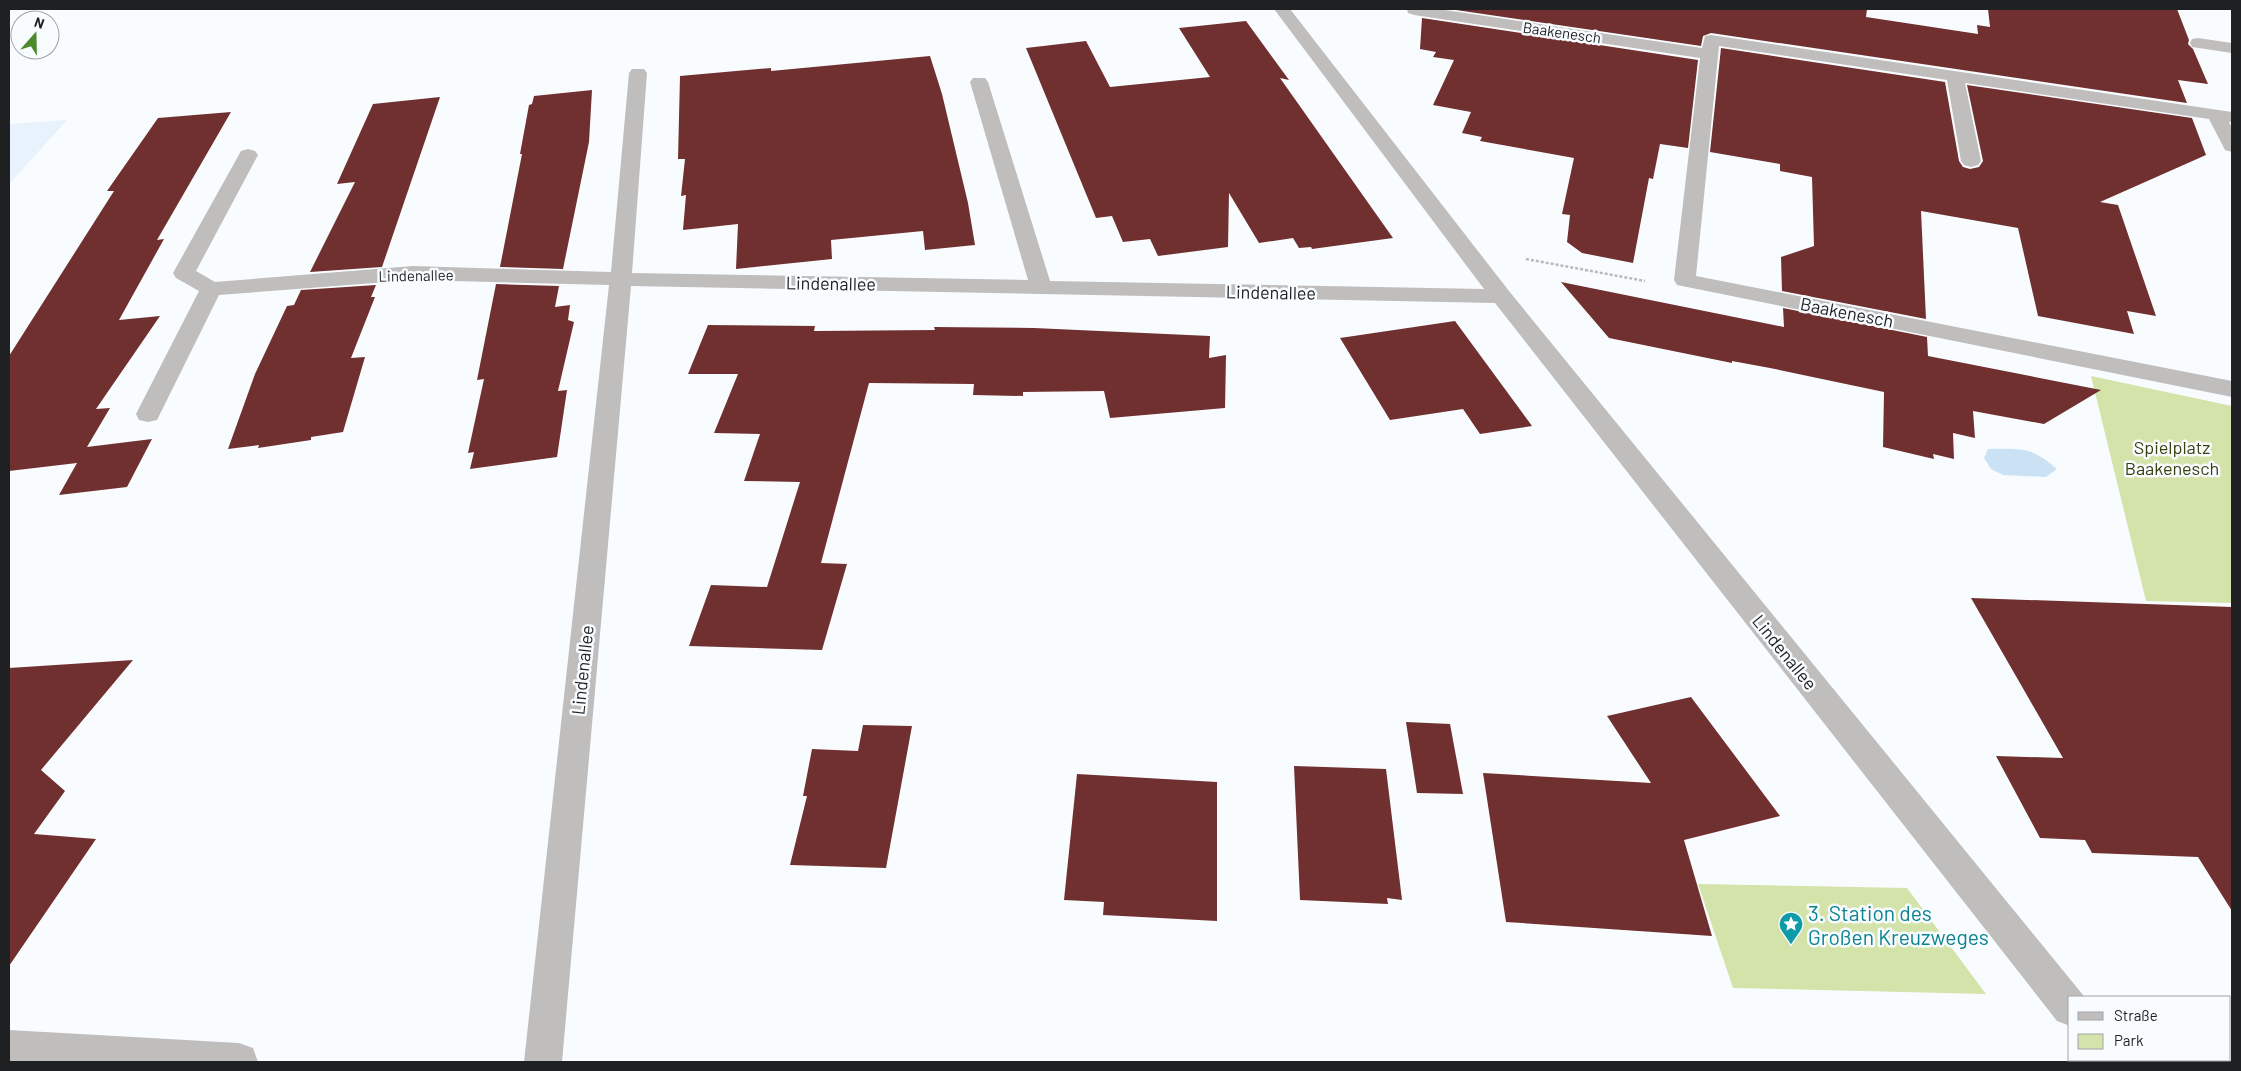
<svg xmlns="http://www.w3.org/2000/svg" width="2241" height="1071" viewBox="0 0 2241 1071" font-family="Barlow,sans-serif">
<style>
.built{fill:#e7f2fd}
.green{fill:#d3e3aa}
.water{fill:#cbe2f5}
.building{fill:#70302f}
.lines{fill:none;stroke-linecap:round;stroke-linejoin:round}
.path{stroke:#b7b9bc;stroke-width:2.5;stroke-dasharray:3 2;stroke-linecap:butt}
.minor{fill:#c0bdbd;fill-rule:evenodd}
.labels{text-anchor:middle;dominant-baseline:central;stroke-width:5;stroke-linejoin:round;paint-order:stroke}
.far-street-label{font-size:15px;fill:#1f2022;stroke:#f9fcff}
.street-label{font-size:18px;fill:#1f2022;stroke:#f9fcff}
.park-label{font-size:18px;fill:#374210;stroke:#f9fcff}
.near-culture-label{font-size:21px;fill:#0d838f;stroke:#f9fcff;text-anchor:start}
</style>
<rect width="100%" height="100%" fill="#f9fcff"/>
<!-- built -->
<path class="built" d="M67,120L9,184V124Z"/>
<!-- green -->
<g class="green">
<path d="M2091,376L2232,406V603L2146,601Z"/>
<path d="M1698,884L1907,888L1986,994L1733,988Z"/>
</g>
<!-- water -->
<path class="water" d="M1988,449C2021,449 2031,446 2057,469L2046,477L2003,475L1991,469L1984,458Z"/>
<!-- building -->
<g class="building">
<path d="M1449,9H1867L1866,17L1978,34L1977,25L1990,27L1988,9H2177L2189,40L2188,44L2193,49L2208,84L2178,80L2187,103L1711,33L1703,36L1701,46Z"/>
<path d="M1422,18L1698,60L1688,148L1660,144L1653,179L1649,178L1633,263L1582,253L1567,242L1570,215L1562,214L1574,158L1480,141L1482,137L1462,133L1471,112L1433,105L1454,60L1433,57L1436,52L1420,49Z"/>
<path d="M1246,21L1289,80L1280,78L1393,238L1312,249L1311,247L1299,248L1293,238L1259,243L1229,193L1228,247L1158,256L1150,239L1123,242L1112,216L1096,218L1026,48L1086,41L1110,87L1210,77L1179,28Z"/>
<path d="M1721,48L1945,82L1959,161L1963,167L1970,169L1979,167L1983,161L1967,85L2192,118L2206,155L2100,202L2118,205L2156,316L2127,311L2134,334L2038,316L2018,228L1921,211L1926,319L1782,291L1781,257L1814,246L1812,177L1780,171V164L1710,152Z"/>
<path d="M930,56L942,94L968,203L975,245L925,250L923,231L831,240L832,259L736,269L738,224L683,230L686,195L681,196L685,159H678L680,76L771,68V71Z"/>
<path d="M592,90L589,142L563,269L500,267L522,154H520L529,105L532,104L534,96Z"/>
<path d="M440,97L382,267L310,272L355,182L337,184L373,104Z"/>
<path d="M231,112L157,240L164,239L119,320L160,316L96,409L110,408L87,447L152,439L127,487L59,495L77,463L9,471V356L114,191H107L158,118Z"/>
<path d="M1561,282L1784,327L1783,308L1927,337L1928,356L2101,390L2044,424L1973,411L1975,438L1953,433L1954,459L1933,454L1934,459L1883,447L1884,392L1770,368L1732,361V363L1609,338Z"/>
<path d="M496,284L559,286L555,307L570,305L568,320L574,322L558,391L567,390L557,457L470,469L474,452L468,453L484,379L477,380Z"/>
<path d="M376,285L371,297H375L351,358L365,357L343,432L311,437V440L258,448L259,445L228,449L255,374L287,306L294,305L301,290Z"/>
<path d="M1455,321L1532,426L1480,434L1463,409L1390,420L1340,338Z"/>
<path d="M708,325L815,326L814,331L935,330L934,327L1034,328L1210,336L1209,358L1226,355L1225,408L1110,418L1104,391L1023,392V396L973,395L974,384L869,383L821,563L847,564L822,650L689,646L711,585L767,587L800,482L744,481L760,434L714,433L738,374H688Z"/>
<path d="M1971,598L2232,607V911L2198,857L2092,853L2085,840L2040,838L1996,756L2063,758Z"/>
<path d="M133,660L41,770L65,791L34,834L96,839L9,966V668Z"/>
<path d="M1691,697L1780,816L1684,840L1712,936L1506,922L1483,773L1651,783L1607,716Z"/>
<path d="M1406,722L1450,724L1463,794L1417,793Z"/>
<path d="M863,725L912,726L886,868L790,865L807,796H803L812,749L858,751Z"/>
<path d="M1294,766L1386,769L1402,900L1387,898L1388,904L1300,900Z"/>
<path d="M1077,774L1217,782V921L1103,915L1104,902L1064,900Z"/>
</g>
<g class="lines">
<!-- path -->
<path class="path" d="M1526,259L1645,281"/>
<!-- minor -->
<g class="minor">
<path d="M1274,9H1290L1509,291L2083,995L2084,997H2070V1026L2057,1021L1495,303L631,286L562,1062H524L609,285L413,280L219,295L160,414L157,420L148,422L139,420L136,414L199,291L176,278L173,273L241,151L248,149L255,151L258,155L196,271L215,282L413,266L611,272L629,73L632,69H644L647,73L632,273L1028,280L970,82L973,78H985L988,82L1050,281L1484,289Z"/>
<path d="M1407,9H1438L1702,48L1705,36L1711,35L2232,112V122H2229L2232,128V152L2225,150L2209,119L1965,83L1981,161L1978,165L1971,167L1964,165L1961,161L1947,80L1719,46L1696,276L2232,381V397L1677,285L1674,280L1700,58L1414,15L1408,13Z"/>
<path d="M2198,38L2232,43V53L2192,47L2190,43L2192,39Z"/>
<path d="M9,1030L239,1043L253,1048L258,1062H9Z"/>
<path d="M2092,1060H2132V1062H2093Z"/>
</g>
</g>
<!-- icons -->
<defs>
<symbol id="sight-pin" viewBox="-11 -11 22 30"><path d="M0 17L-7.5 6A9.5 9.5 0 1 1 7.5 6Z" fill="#0f9aa8" stroke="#f9fcff"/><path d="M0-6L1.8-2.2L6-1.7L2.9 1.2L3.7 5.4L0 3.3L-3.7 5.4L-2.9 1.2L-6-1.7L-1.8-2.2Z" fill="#fff"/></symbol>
</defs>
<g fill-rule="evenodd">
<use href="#sight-pin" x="1777" y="910" width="28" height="38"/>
</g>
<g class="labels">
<!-- far-street labels -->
<g class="far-street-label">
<text transform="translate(1562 32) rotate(8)">Baakenesch</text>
<text transform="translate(416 275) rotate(-1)">Lindenallee</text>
</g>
<!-- street labels -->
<g class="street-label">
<text transform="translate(831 283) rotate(1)">Lindenallee</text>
<text transform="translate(1271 292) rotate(1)">Lindenallee</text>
<text transform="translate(1847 312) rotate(11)">Baakenesch</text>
<text transform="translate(1785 652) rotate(51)">Lindenallee</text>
<text transform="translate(582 670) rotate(-84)">Lindenallee</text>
</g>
<!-- park labels -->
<g class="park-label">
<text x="2172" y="447">Spielplatz<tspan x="2172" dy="21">Baakenesch</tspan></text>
</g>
<!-- near-culture labels -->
<g class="near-culture-label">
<text x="1808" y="912">3. Station des<tspan x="1808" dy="24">Großen Kreuzweges</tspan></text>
</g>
</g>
<!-- border -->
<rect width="2241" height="1071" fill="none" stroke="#1f2022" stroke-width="20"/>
<!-- legend -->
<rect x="2068" y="996" width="162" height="65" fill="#f9fcff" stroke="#a2a4a7"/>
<rect x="2078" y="1012" width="25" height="8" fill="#c0bdbd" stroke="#a2a4a7"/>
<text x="2114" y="1021" font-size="15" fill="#1f2022">Straße</text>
<rect x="2078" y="1034" width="25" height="15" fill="#d3e3aa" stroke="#a2a4a7"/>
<text x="2114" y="1046" font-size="15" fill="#1f2022">Park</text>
<!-- north arrow -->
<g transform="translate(35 35) rotate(20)"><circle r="24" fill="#f9fcff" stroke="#a2a4a7"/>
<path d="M0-4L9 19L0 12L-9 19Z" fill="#4b8929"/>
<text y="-8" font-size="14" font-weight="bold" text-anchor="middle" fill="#1f2022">N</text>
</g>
</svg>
